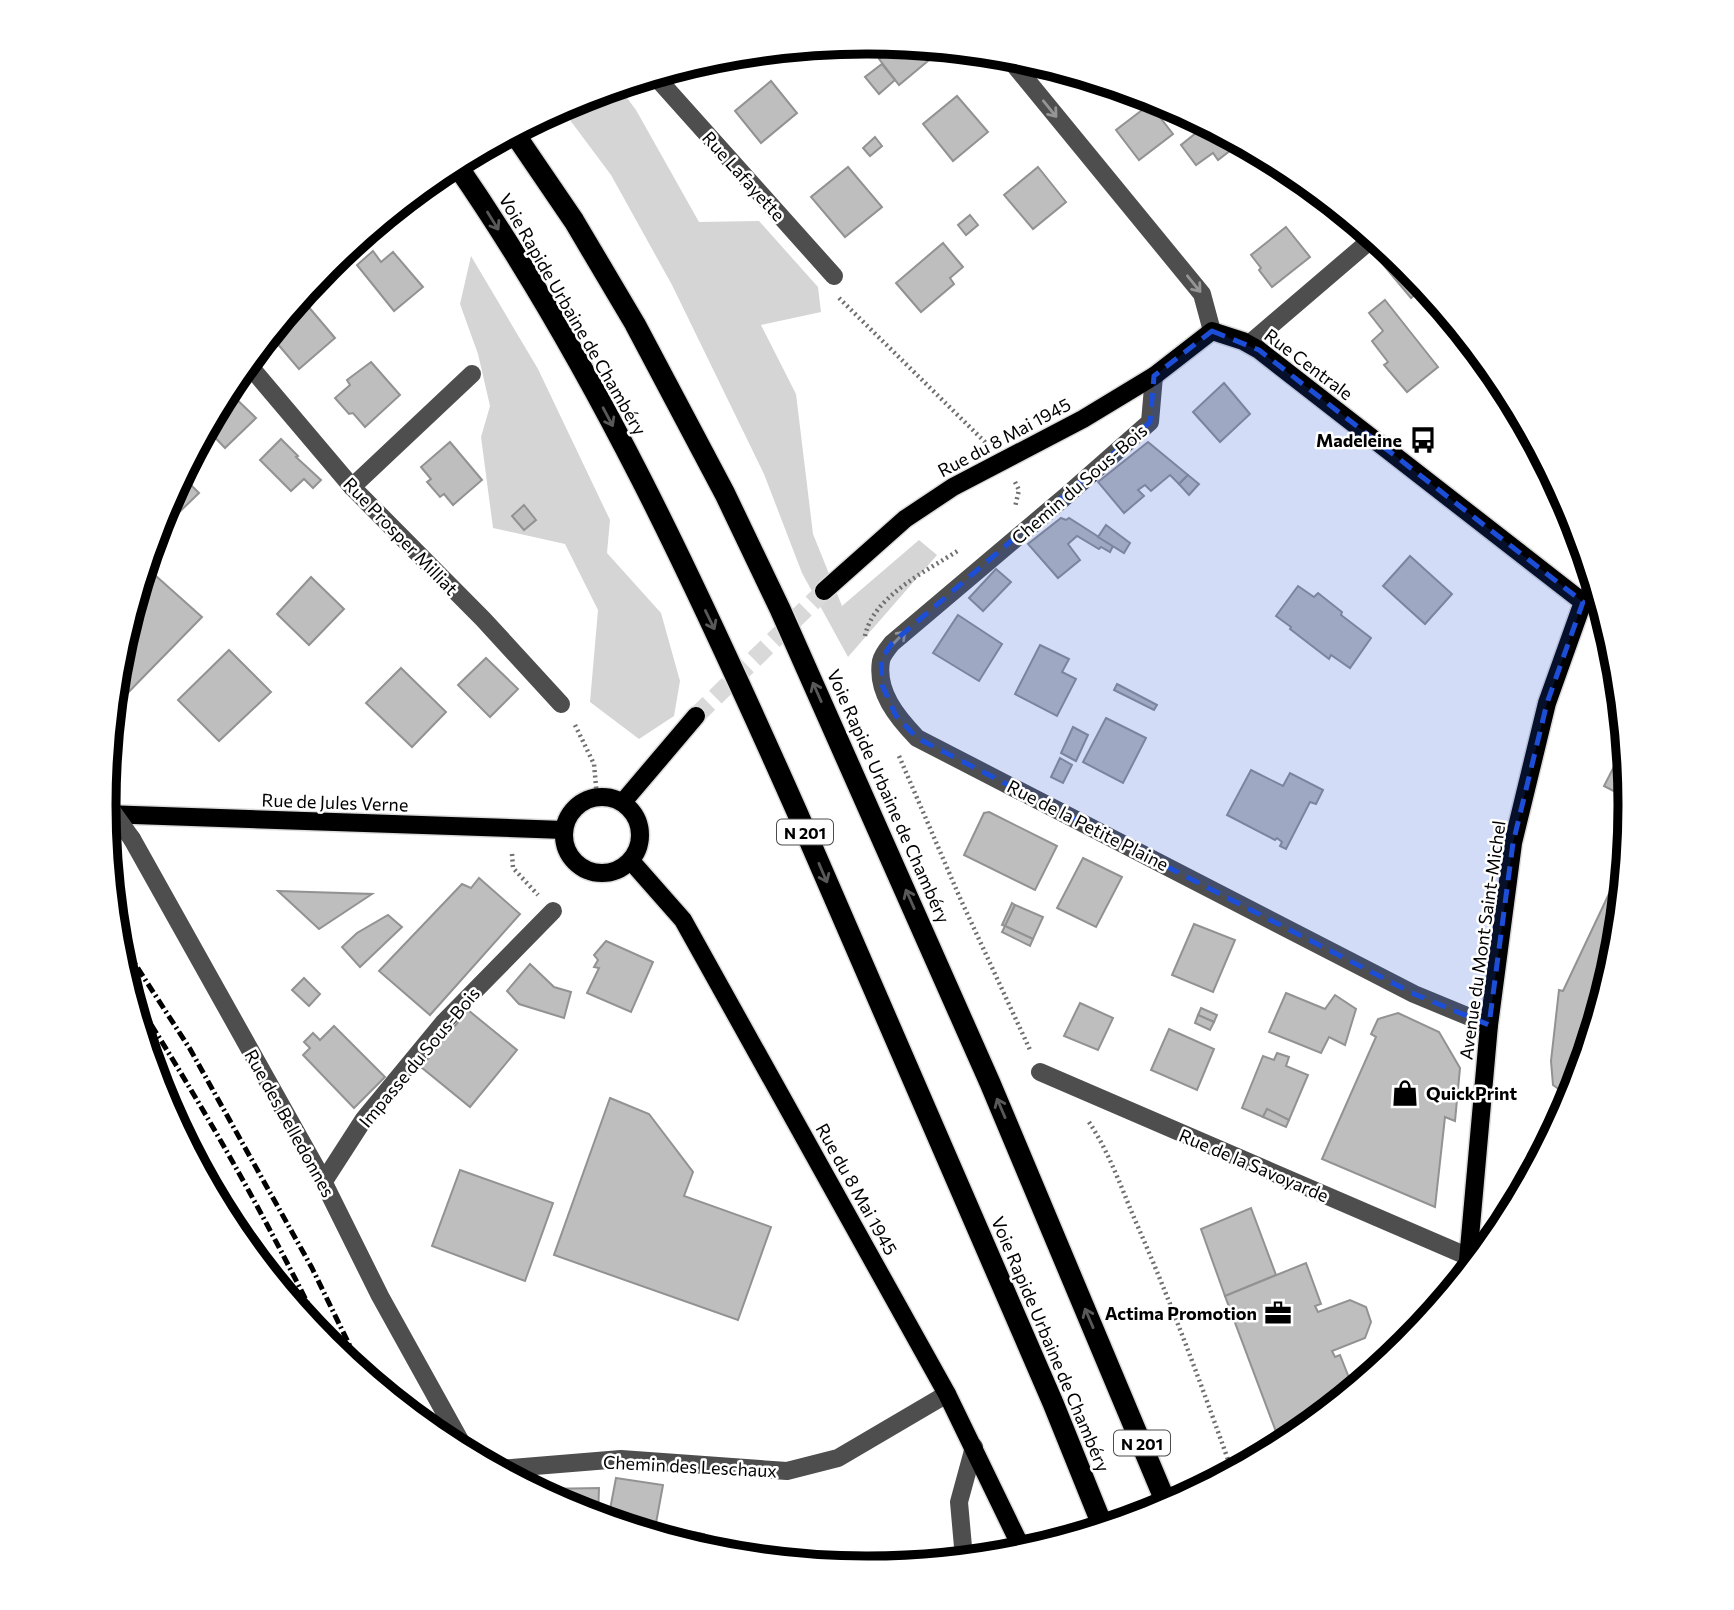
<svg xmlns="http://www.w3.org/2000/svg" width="1734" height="1610" viewBox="0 0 1734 1610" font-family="Commissioner,sans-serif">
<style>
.green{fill:#d5d5d5}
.building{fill:#bebebe;stroke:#929292;stroke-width:2}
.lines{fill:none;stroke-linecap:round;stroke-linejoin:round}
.major-tunnel{stroke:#d9d9d9;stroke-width:18;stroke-dasharray:18 9;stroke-linecap:butt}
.major-casing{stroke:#dbdbdb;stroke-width:21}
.highway-casing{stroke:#dbdbdb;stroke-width:24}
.path{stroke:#707070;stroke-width:4.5;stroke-dasharray:2 3.5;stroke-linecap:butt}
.minor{stroke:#4e4e4e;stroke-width:18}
.major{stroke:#000;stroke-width:18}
.highway{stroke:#000;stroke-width:21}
.rail{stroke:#000;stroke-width:5;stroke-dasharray:10 3.5 2 3.5;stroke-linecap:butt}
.minor-bridge{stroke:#4e4e4e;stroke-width:18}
.oneway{stroke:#959595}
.oneway2{stroke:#595959}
.marked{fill:#1d4ed8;fill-opacity:0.2;stroke:#1d4ed8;stroke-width:5;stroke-dasharray:14 9;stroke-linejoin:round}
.labels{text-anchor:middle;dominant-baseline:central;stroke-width:5;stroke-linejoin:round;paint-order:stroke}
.shield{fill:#fff;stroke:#4c4c4c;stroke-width:2}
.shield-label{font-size:16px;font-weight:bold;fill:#000}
.street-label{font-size:18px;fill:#000;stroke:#fff}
.poi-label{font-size:18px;font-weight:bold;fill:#000;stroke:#fff;text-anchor:end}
.rim{fill:none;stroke:#000;stroke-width:9}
</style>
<rect width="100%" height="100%" fill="#fff"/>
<!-- green -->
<g class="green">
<path d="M619,87L636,110L699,222L759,221L818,287L821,312L761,325L796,394L813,534L842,606L919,540L937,555L848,657L802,573L764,474L672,285L611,175L561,108L575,100Z"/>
<path d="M471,256L538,369L610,520L607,553L661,613L680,681L674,716L639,739L590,702L598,610L565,544L493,528L481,437L490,406L478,354L460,304Z"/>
</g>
<!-- building -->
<g class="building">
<path d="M896,45L938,49L940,51L899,85L879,59Z"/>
<path d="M882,64L895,80L879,94L865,77Z"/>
<path d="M771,81L797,113L761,143L735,111Z"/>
<path d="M957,96L988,132L953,161L923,124Z"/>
<path d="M1150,97L1171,107L1159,116L1173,134L1139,160L1116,130L1150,104L1146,100Z"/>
<path d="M1206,125L1246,147L1251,153L1244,158L1235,147L1218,160L1213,153L1196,165L1181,145Z"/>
<path d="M875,137L882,146L870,156L863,148Z"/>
<path d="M848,167L882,207L845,237L811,197Z"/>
<path d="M1038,167L1066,202L1033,229L1004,195Z"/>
<path d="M970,215L978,225L966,235L958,225Z"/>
<path d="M1286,227L1310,257L1272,287L1259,270L1261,268L1251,255Z"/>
<path d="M943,243L963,267L950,278L954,284L921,312L896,283Z"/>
<path d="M1385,248L1407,266L1424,287L1411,298L1376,256Z"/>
<path d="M373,251L381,262L393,252L423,287L394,311L357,265Z"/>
<path d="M301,298L335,338L299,369L270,335Z"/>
<path d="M1385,300L1438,367L1407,392L1384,365L1388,362L1372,341L1383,331L1369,313Z"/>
<path d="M371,362L400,395L365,427L353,413L349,414L335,398L350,385L347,380Z"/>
<path d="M1224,383L1250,414L1220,442L1193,412Z"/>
<path d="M228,391L256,418L225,448L207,429Z"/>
<path d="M281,439L298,456L296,457L321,480L313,488L304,479L291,491L260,460Z"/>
<path d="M450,442L482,480L453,505L444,494L440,497L427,482L431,479L421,467Z"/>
<path d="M1148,442L1188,475L1179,484L1170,475L1151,491L1145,485L1138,490L1144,496L1124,513L1098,482Z"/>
<path d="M185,469L188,472L183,477L199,493L166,525L160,519L162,513Z"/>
<path d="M1188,475L1199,484L1189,495L1179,484Z"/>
<path d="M524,505L536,520L524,530L512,516Z"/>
<path d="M1061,518L1066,520L1069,518L1113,546L1110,552L1101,547L1099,549L1077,536L1068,544L1080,560L1058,578L1028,544Z"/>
<path d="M1106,525L1130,543L1124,553L1098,537Z"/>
<path d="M1410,556L1452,594L1425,624L1383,586Z"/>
<path d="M147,568L202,617L114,707L119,656Z"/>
<path d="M996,569L1011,582L983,611L969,598Z"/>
<path d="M311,577L344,609L309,645L277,614Z"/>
<path d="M1298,586L1314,597L1318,593L1342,612L1341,615L1371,638L1350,668L1331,655L1329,659L1290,629L1291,627L1276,616Z"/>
<path d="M958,615L1002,644L979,681L933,653Z"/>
<path d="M1040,645L1069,659L1062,672L1076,679L1057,716L1015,694Z"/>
<path d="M229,650L271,692L219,741L178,700Z"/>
<path d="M486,658L518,689L490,717L458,685Z"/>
<path d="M401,668L446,712L412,747L366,703Z"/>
<path d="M1117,684L1157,705L1154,710L1114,690Z"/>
<path d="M1106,718L1146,738L1123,783L1083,762Z"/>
<path d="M1073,727L1088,735L1076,761L1061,753Z"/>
<path d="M1624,747L1629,799L1604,786Z"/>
<path d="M1060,758L1072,765L1063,783L1051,777Z"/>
<path d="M1251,770L1283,786L1290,773L1323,790L1316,804L1310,802L1286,849L1280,846L1282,842L1277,838L1275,840L1227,815Z"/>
<path d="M989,812L1057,846L1035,890L964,855L984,813Z"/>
<path d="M1083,858L1122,877L1096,927L1057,908Z"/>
<path d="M1624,862L1615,954L1571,1098L1553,1085L1551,1061L1559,990L1563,991Z"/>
<path d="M479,878L520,914L430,1015L379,971L462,884L471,888Z"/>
<path d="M278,891L372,894L319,929Z"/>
<path d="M1012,903L1015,905L1005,926L1002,925Z"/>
<path d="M1015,905L1043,917L1033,939L1005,926Z"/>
<path d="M388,915L402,927L360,967L342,947L357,933Z"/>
<path d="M1194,924L1235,940L1213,992L1172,975Z"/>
<path d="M1005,926L1033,939L1030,946L1002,932Z"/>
<path d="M606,941L653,962L631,1012L587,993L599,968L594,967L598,960L594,955Z"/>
<path d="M530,964L554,987L571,992L564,1018L519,1004L507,991Z"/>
<path d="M304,978L320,994L309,1006L292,990Z"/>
<path d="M1286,993L1325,1009L1335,995L1356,1009L1345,1045L1329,1037L1321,1053L1269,1032Z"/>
<path d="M1080,1003L1113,1018L1098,1050L1064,1036Z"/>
<path d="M1201,1008L1217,1015L1214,1022L1198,1015Z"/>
<path d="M468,1010L517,1050L470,1107L421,1067Z"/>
<path d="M1398,1013L1439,1032L1460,1068L1455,1121L1445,1117L1435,1207L1322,1159L1376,1037L1371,1034L1378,1019Z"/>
<path d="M1198,1015L1214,1022L1210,1030L1195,1023Z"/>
<path d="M334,1026L385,1077L354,1108L303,1055L310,1048L304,1042L313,1033L320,1040Z"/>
<path d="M1169,1029L1214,1049L1197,1090L1151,1070Z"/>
<path d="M1277,1053L1289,1057L1286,1066L1308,1075L1289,1120L1267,1109L1263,1117L1242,1108L1263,1056L1274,1060Z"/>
<path d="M610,1098L649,1114L693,1172L684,1196L771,1227L738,1320L554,1255Z"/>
<path d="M1267,1109L1289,1120L1286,1127L1263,1117Z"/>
<path d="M1528,1154L1541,1156L1524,1186Z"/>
<path d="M460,1170L553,1203L525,1281L432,1246Z"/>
<path d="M1251,1208L1276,1275L1225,1296L1201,1229Z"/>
<path d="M1306,1263L1321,1304L1315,1306L1318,1312L1350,1300L1366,1307L1371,1322L1365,1338L1332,1351L1335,1357L1340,1355L1353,1388L1291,1440L1281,1445L1225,1296Z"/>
<path d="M616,1478L663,1485L654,1534L608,1520Z"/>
<path d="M599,1488L598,1517L575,1510L542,1492V1489Z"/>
<path d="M656,1525L704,1534L702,1548L654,1534Z"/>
<path d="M702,1546L724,1548V1554L702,1548Z"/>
<path d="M724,1548L881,1567L867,1568L724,1554Z"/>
</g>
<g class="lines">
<!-- major-tunnel -->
<path class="major-tunnel" d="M696,716L824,591"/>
<defs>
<g id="major">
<path d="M824,591L905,519L953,487L1083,419L1154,376L1212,331L1243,341L1259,350L1583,602L1547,703L1513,843L1489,1025L1467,1271"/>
<circle cx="602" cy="835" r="38"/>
<path d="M623,802L696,716"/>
<path d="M105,814L564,830"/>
<path d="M631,861L683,920L947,1394L1023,1551"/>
</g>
<g id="highway">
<path d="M514,133L574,221L635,324L725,494L780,609L990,1083L1167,1505"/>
<path d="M456,164C595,365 698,589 797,812C883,1009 968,1206 1053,1403L1103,1527"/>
</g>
</defs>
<!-- major casing -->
<use href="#major" class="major-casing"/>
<!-- highway casing -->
<use href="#highway" class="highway-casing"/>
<!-- path -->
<g class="path">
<path d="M839,298L987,444"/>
<path d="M1015,482L1019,490L1015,507"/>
<path d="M865,636C873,596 927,571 959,550"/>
<path d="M575,725L594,764L597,797"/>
<path d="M899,756L960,898L1031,1052"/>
<path d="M512,854L513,868L538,895"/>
<path d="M1089,1122C1109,1152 1121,1187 1135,1220C1171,1302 1202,1386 1232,1471"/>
</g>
<!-- minor -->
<g class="minor">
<path d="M1007,56L1202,294L1212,331"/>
<path d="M655,76L834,276"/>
<path d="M1249,344L1373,238"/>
<path d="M247,363L352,487L483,619L561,704"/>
<path d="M1154,376L1150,422L1066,496L892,643C888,648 882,655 881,661C876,692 897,717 917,738L1414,994L1489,1025"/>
<path d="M352,487L472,374"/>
<path d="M1583,602L1594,586"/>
<path d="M132,839L319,1173L380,1296L466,1451"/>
<path d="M1040,1072L1469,1257"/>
<path d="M324,1181L364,1119L444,1022L553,911"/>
<path d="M499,1469L621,1459L787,1471L838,1458L947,1394"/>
<path d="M964,1558L959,1502L974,1447"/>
</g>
<!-- major -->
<use href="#major" class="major"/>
<!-- highway -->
<use href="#highway" class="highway"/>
<!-- rail -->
<g class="rail">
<path d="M117,936L190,1049L312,1268L363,1373"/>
<path d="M131,993C203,1105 270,1224 328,1345"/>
</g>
<!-- minor-bridge -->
<path class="minor-bridge" d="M104,800L132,839"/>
</g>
<!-- one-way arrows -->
<defs><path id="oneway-shaft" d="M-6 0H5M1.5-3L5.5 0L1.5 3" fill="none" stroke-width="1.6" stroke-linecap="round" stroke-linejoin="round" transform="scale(1.75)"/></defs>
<g class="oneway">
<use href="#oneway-shaft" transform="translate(1050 109) rotate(51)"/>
<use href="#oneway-shaft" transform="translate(1194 284) rotate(51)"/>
<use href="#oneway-shaft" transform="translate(898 639) rotate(-45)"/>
</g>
<g class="oneway2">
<use href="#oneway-shaft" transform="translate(493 221) rotate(58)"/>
<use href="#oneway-shaft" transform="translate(608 417) rotate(62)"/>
<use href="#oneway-shaft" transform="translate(710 620) rotate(64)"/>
<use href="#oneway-shaft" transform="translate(817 692) rotate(-114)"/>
<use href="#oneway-shaft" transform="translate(823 873) rotate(67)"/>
<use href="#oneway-shaft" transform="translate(910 899) rotate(-114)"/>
<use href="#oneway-shaft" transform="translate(1001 1108) rotate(-113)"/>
<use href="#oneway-shaft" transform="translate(1089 1318) rotate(-113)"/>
</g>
<!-- marked area -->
<path class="marked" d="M1212,331L1259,350L1583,602L1547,703L1513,843L1489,1025L1414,994L917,738L896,716L882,685L881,659L892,643L1150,422L1154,376Z"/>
<!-- icons -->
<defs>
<symbol id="bus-bare" viewBox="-9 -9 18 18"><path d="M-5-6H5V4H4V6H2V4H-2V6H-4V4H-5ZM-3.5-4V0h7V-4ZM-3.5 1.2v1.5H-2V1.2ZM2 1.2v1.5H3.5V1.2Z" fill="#000" stroke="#fff" stroke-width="2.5" paint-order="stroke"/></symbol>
<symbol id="shop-bare" viewBox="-9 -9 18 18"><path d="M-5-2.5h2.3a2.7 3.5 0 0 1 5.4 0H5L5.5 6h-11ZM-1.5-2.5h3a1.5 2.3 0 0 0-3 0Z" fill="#000" stroke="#fff" stroke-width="2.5" paint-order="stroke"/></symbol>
<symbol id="office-bare" viewBox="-9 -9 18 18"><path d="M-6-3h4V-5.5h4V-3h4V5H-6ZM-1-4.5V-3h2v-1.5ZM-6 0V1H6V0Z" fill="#000" stroke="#fff" stroke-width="2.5" paint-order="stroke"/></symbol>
</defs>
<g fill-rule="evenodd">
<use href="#bus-bare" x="1404" y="421" width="38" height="38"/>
<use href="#shop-bare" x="1386" y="1074" width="38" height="38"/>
<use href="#office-bare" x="1259" y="1294" width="38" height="38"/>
</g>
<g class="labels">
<!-- shield labels -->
<g class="shield">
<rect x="777" y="819.5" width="56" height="25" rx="5"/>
<rect x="1114" y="1430.5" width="56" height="25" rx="5"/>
</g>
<g class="shield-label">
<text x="805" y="832">N 201</text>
<text x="1142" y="1443">N 201</text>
</g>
<!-- street labels -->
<g class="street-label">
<text transform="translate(744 176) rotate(48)">Rue Lafayette</text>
<text transform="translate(573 314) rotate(60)">Voie Rapide Urbaine de Chambéry</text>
<text transform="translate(1309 364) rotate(37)">Rue Centrale</text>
<text transform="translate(1004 437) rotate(-28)">Rue du 8 Mai 1945</text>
<text transform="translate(1079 484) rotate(-41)">Chemin du Sous-Bois</text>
<text transform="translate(401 536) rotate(46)">Rue Prosper Milliat</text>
<text transform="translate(889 796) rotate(66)">Voie Rapide Urbaine de Chambéry</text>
<text transform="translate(335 802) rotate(2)">Rue de Jules Verne</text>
<text transform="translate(1088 825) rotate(27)">Rue de la Petite Plaine</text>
<text transform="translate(1482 940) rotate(-82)">Avenue du Mont Saint-Michel</text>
<text transform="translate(419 1057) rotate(-50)">Impasse du Sous-Bois</text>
<text transform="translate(290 1123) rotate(61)">Rue des Belledonnes</text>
<text transform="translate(1254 1165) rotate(23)">Rue de la Savoyarde</text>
<text transform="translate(857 1189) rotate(61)">Rue du 8 Mai 1945</text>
<text transform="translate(1051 1344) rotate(67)">Voie Rapide Urbaine de Chambéry</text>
<text transform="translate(690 1466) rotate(3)">Chemin des Leschaux</text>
</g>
<!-- poi labels -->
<g class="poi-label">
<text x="1402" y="440">Madeleine</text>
<text x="1426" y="1093" text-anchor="start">QuickPrint</text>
<text x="1257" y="1313">Actima Promotion</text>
</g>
</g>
<!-- crop -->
<path d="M0 0H1734V1610H0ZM116 805a751 751 0 1 1 1502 0a751 751 0 1 1-1502 0Z" fill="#fff" fill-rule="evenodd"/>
<path class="rim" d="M116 805a751 751 0 1 1 1502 0a751 751 0 1 1-1502 0Z"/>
</svg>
